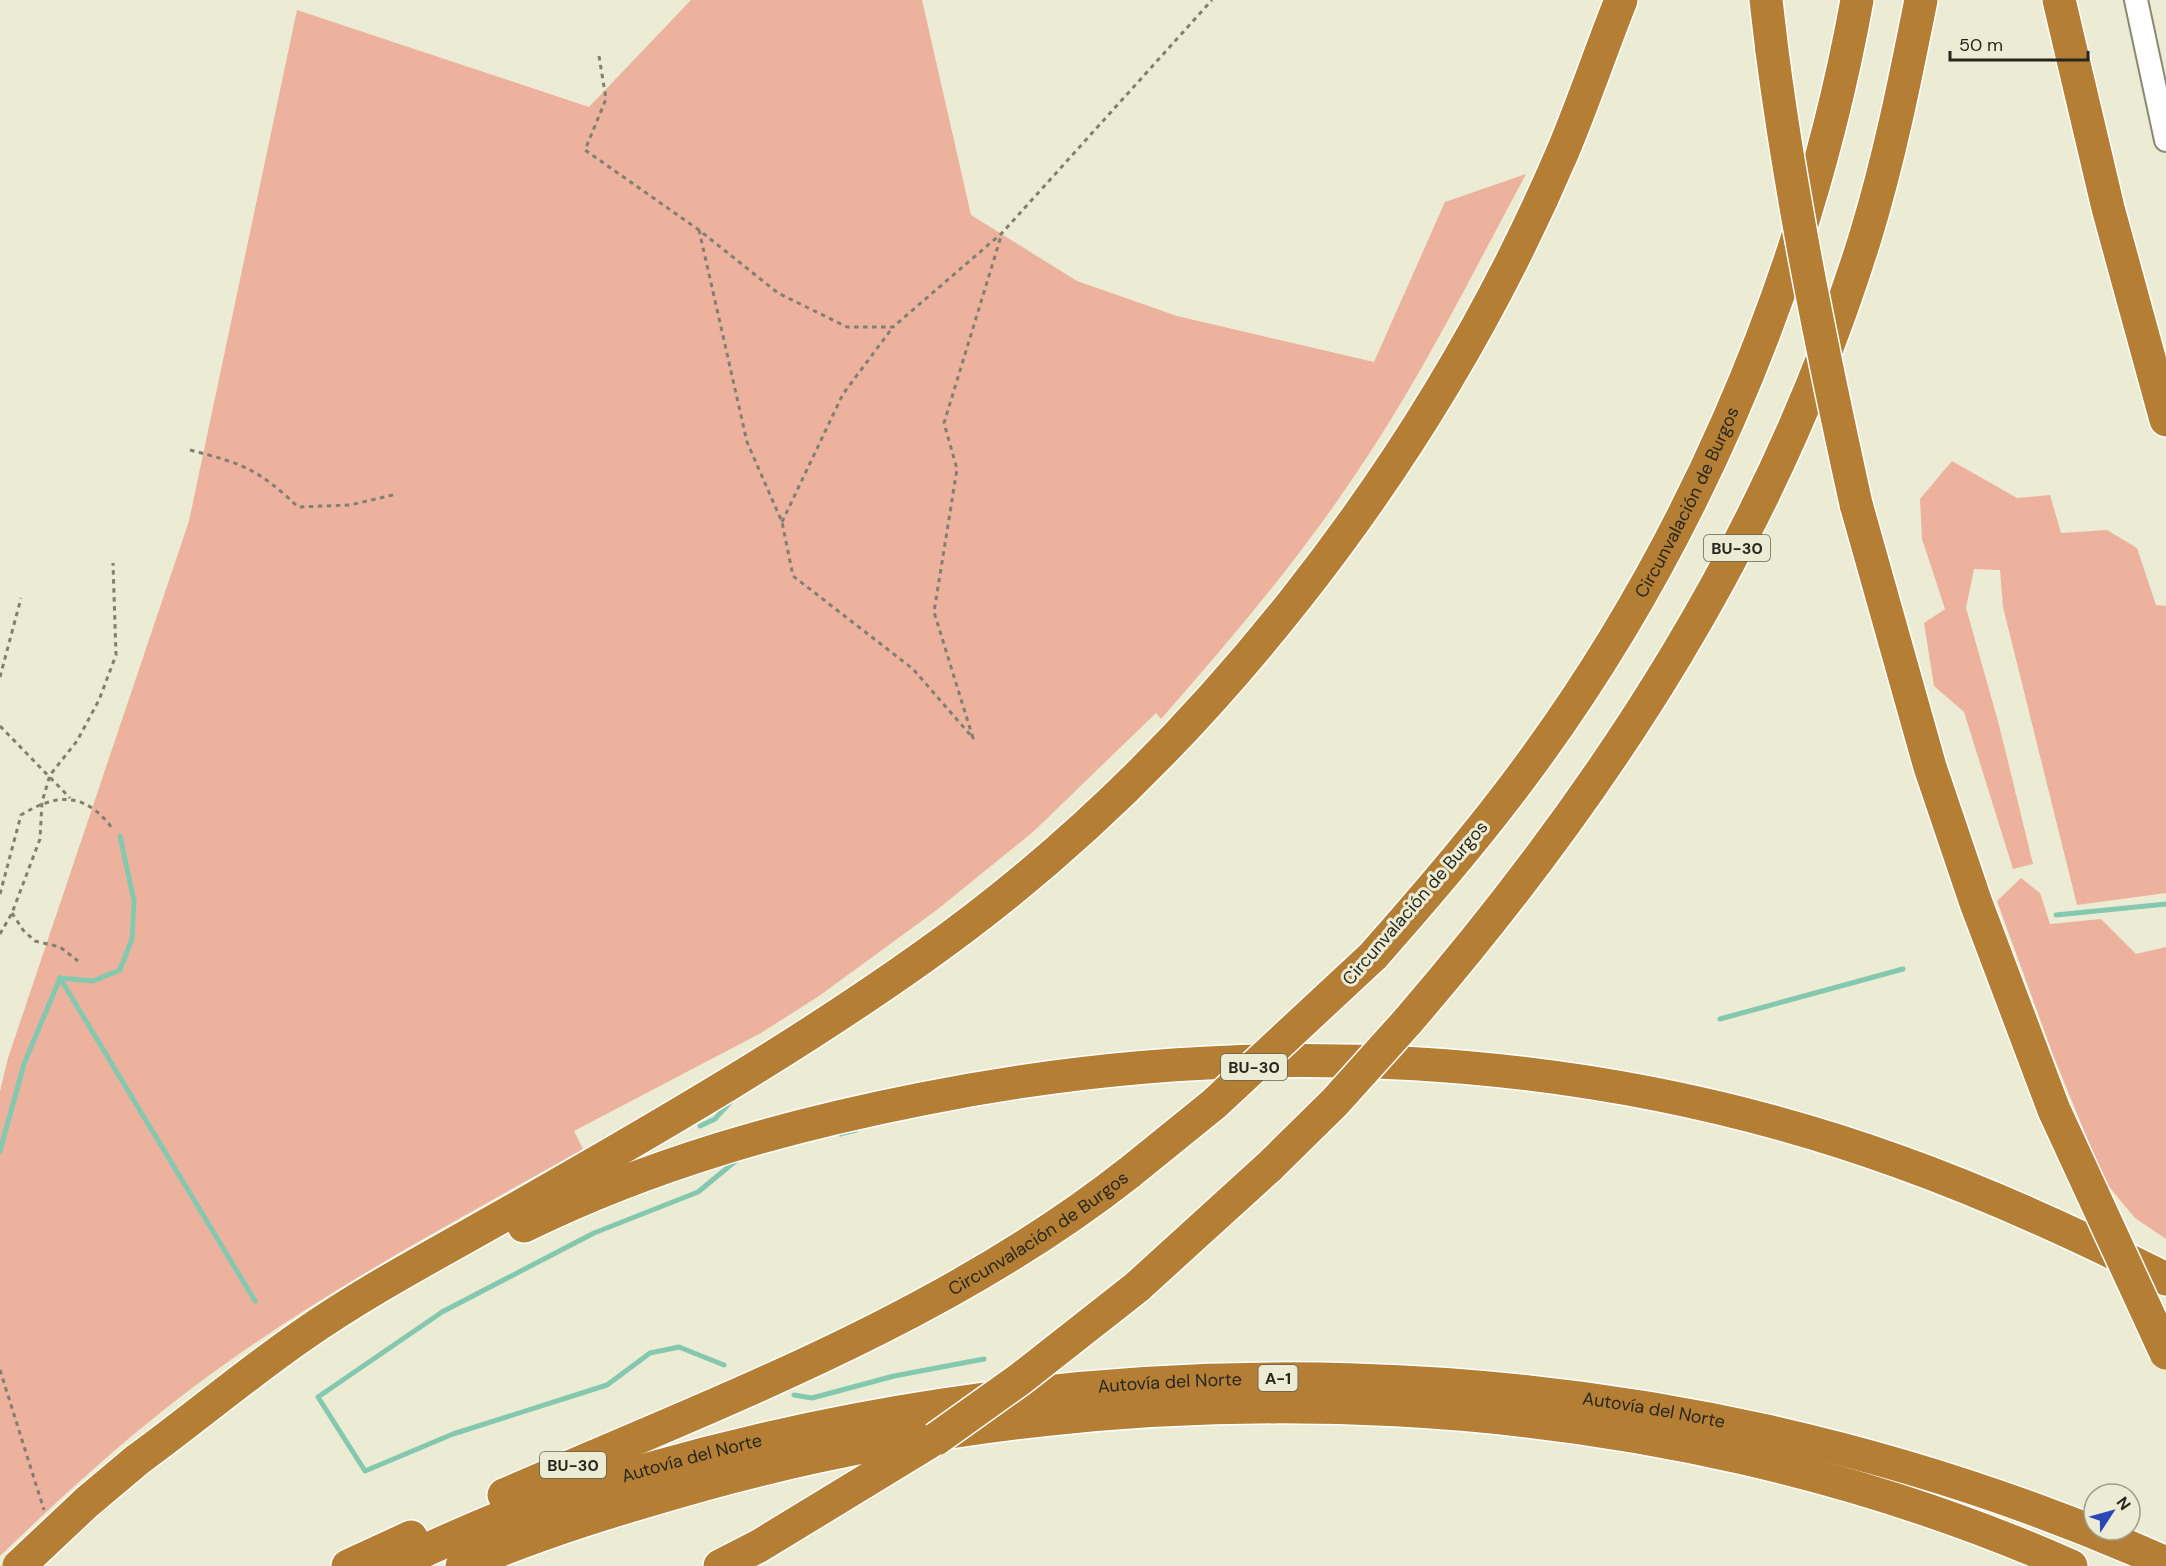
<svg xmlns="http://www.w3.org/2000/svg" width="2166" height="1566" viewBox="0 0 2166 1566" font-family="'DM Sans',sans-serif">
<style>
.green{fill:#edb29e}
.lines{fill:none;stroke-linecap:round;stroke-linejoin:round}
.stream{stroke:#84c8af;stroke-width:5}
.minor-casing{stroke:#8a8973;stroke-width:26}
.highway-casing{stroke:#fff;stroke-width:36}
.path{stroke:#818070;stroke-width:3;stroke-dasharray:4.5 4.5;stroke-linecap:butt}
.minor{stroke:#fff;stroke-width:22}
.highway{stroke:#b47e34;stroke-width:33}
.highway-bridge-casing{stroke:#fff;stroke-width:36;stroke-linecap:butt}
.highway-bridge{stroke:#b47e34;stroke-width:33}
.labels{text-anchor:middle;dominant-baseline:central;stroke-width:6;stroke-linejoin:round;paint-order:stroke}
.shield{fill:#ecebd3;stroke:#636254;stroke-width:1.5}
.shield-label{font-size:16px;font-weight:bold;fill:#28271e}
.street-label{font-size:18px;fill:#28271e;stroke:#ecebd3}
</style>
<rect width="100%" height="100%" fill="#ecebd3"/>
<!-- green -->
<g class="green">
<path d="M691,0H922L971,215L1077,281L1177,316L1374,362L1445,202L1526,174C1471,276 1419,382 1353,478C1296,563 1229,641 1161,719L1156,713L1034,831L938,909L819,996L761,1033L574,1131L583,1149C443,1228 297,1305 170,1405C110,1452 55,1503 0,1556V1091L8,1058L189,521L297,10L589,107Z"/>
<path d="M1952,461L2017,498L2050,495L2061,533L2107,530L2137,548L2156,605L2166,606V893L2077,905L2003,607L2000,570L1974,569L1966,608L1999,725L2033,864L2013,869L1964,712L1934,686L1924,623L1945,609L1922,539L1920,499Z"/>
<path d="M2021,878L2040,893L2050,924L2101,919L2136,954L2166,947V1239L2135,1218L2105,1182L2053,1055L1997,901Z"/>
</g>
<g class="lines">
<!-- stream -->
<g class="stream">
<path d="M2056,915L2166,904"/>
<path d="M60,978L255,1301"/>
<path d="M60,978L93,981L120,970L132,939L134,901L120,836"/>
<path d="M1720,1019L1903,969"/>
<path d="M700,1126L715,1119L732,1100"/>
<path d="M840,1134L856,1130"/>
<path d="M0,1151L24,1064L60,978"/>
<path d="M724,1365L679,1347L650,1353L607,1385L453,1434L365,1471L318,1397L442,1312L594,1233L698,1192L738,1159"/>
<path d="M794,1395L812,1398L894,1376L984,1359"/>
</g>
<defs>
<path id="minor" d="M2136,0L2166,140"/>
<g id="highway">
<path d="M1766,0L1772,51"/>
<path d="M2059,0L2108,208L2166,420"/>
<path d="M1856,504L1930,767L1976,903L2054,1110"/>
<path id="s1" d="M1373,956C1419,904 1464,852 1506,797C1684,566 1805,286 1857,0"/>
<path d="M1407,1022C1608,789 1773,535 1865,238C1889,160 1905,80 1921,0"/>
<path d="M524,1226C650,1164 785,1126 922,1099C1245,1034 1588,1049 1900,1162C1992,1195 2079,1235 2166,1279"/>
<path d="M1137,1287L1270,1166"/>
<path d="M137,1460C192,1420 244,1376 300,1337C371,1287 455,1244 531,1200C664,1124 798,1046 923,957C1199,762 1431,461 1563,151C1584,101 1601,50 1621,0"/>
<path id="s2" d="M504,1495C718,1402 945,1318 1130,1172"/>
<path d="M348,1566L411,1537"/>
<path id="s3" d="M390,1566C438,1545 485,1522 534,1505C1065,1324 1651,1333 2166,1563"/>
<path d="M462,1566C540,1532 623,1507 705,1484C1146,1363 1650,1380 2071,1566"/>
<path d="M720,1566L759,1546L928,1443"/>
</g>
</defs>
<!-- minor casing -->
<use href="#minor" class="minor-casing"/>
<!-- highway casing -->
<use href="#highway" class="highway-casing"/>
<!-- path -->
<g class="path">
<path d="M599,56L606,99L585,150L699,230L778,293L847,327H893L1002,233L1212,0"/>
<path d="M699,230L747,442L782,522L793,576L913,669L973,738L934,612L957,469L944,423L1002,233"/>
<path d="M190,450C243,464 257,468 298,507L350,505L397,494"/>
<path d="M782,522L843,394L893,327"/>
<path d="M0,677L21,598"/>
<path d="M0,726L70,798"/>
<path d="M0,894L21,815C57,793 85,792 112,828"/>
<path d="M12,913L23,930L35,941L60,947L78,961"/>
<path d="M0,934L12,913L40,839L42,802L50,775L77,741L99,700L116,655L113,563"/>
<path d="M0,1370L44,1510"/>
</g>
<!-- minor -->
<use href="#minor" class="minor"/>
<!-- highway -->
<use href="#highway" class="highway"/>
<defs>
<g id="highway-bridge">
<path d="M1772,51C1792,204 1823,354 1856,504"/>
<path d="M2054,1110L2166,1353"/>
<path d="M1270,1166L1335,1102L1407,1022"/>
<path d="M1130,1172L1214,1104L1373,956"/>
<path d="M936,1439L1020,1379L1137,1287"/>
<path d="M19,1566L87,1502L137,1460"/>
</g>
</defs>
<!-- highway-bridge casing -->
<use href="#highway-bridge" class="highway-bridge-casing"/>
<!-- highway-bridge -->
<use href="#highway-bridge" class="highway-bridge"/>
</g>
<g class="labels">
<!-- shield labels -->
<g class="shield">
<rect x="1704" y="535" width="66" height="26" rx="4.5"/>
<rect x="1221" y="1054" width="66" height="26" rx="4.5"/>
<rect x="1258.5" y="1365" width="39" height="26" rx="4.5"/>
<rect x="540" y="1452" width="66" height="26" rx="4.5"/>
</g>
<g class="shield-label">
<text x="1737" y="548">BU-30</text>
<text x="1254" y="1067">BU-30</text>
<text x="1278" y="1378">A-1</text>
<text x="573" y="1465">BU-30</text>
</g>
<!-- street labels -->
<g class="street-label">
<text stroke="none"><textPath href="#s1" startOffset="554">Circunvalación de Burgos</textPath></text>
<text transform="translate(1415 903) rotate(-49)">Circunvalación de Burgos</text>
<text stroke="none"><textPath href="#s2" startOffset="596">Circunvalación de Burgos</textPath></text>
<text stroke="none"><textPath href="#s3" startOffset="806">Autovía del Norte</textPath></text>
<text stroke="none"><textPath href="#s3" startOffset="1292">Autovía del Norte</textPath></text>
<text stroke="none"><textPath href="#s3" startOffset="321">Autovía del Norte</textPath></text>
</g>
</g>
<!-- north arrow -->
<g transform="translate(2112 1512) rotate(54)"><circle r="28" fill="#ecebd3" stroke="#9e9d8b" stroke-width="1.5"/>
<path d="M0-4.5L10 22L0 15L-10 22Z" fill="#2b47b7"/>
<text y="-9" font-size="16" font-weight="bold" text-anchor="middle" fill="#28271e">N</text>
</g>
<!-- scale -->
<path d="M1950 51v9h138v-9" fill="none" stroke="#28271e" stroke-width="3"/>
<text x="1959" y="51" font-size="18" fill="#28271e" stroke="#ecebd3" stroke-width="4.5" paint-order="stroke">50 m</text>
</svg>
